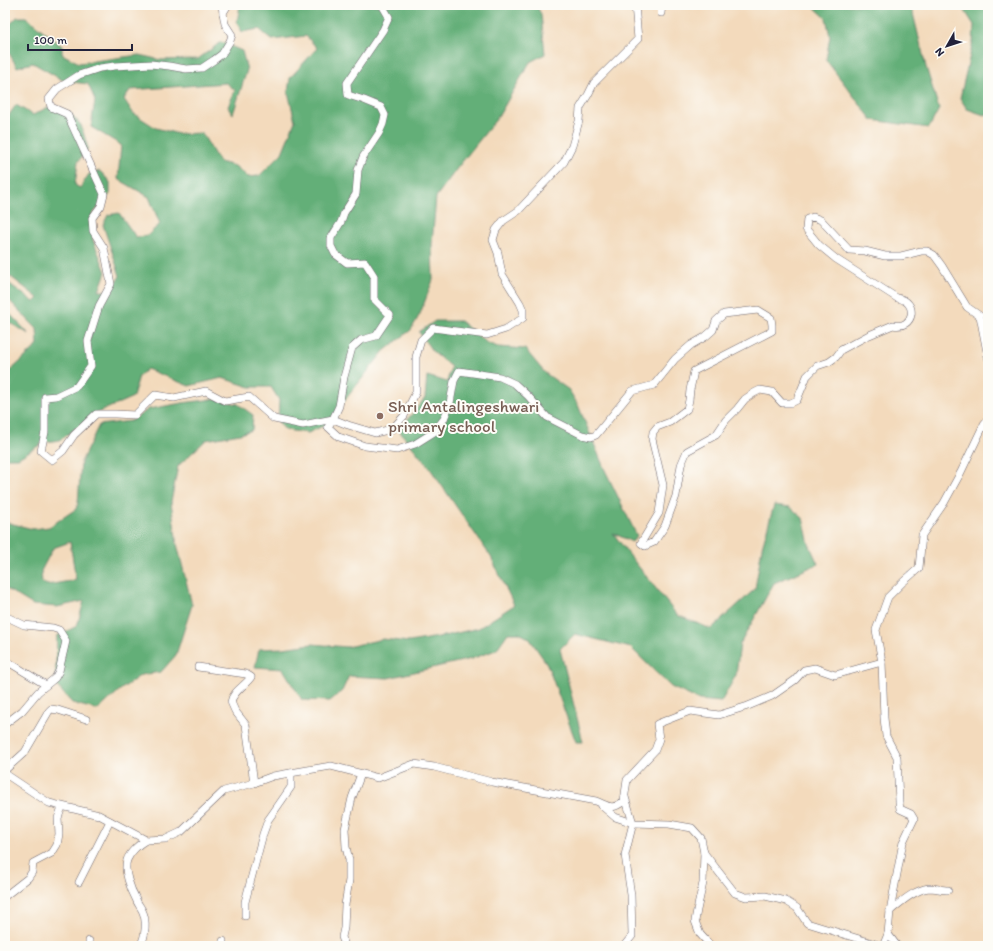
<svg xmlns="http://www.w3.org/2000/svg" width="993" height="951" viewBox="0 0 993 951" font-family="Itim,sans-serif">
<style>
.forest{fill:#63af78;stroke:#42685a;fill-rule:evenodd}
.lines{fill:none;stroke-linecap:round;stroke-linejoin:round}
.minor-casing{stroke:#6b6268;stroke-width:8}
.minor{stroke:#fff;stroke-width:7}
.education-dot{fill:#8d6e63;stroke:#fdfcf7;stroke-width:1.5}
.labels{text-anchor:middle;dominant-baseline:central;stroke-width:4;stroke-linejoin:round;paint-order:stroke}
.education-label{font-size:17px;fill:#785e54;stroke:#fdfcf7;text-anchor:start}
</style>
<rect width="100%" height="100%" fill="#fdfcf7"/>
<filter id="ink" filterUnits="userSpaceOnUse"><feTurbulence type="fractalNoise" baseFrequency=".025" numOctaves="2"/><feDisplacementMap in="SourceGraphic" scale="8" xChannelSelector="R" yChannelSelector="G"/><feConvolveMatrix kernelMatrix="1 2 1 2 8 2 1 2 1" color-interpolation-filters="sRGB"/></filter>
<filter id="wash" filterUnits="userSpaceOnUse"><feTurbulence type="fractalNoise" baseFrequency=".012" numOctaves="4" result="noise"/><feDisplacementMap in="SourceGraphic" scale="16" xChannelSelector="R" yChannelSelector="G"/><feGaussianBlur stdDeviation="0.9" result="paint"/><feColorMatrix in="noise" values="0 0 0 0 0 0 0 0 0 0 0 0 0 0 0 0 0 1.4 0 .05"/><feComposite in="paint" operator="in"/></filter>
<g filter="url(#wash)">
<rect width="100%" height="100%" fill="#f3dabc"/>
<!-- forest -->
<g class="forest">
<path d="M240,5H536L541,14L545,54L530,62L498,117L458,167L436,197L432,244L433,280L420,314L411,330L384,351L325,425L308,433L285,430L278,421L279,400L271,387H250L222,378L189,386L147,369L139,376L133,397L97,413L60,440L45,442L18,458H5V381L6,375L38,345L37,329L5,296V282H7L34,302L38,298L11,277H5V123L6,119L16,105L33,115L48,107L70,113L81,125L88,148L78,162L75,185L80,188L89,174L100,171L110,182V194L92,215L93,240L106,272L99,291H110L120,276L103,225L108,215L119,213L136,237L147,236L160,224L149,197L118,179L121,145L91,127L95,100L88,84L64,81L33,63L17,67L5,46V29L17,17H26L62,46V54L79,63L139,55L161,60L198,59L221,42L242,51L247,70L233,114L228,107L235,90L226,83L130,90L124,99L133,113L156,128L179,134L202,133L219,162L235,166L248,177L259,176L282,153L295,121L288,92L290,78L317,48L306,36L272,40L259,29L242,32L237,22Z"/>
<path d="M812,5H911L926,67L939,109L929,128L872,120L826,60L830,36L826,18Z"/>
<path d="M963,5H988V114L984,115L967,109L960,98L973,42L974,25L965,11Z"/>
<path d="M5,309L29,334L5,320Z"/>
<path d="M435,321H460L487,343L498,347L525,349L545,373L569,390L578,405L604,468L637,536L632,542L613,533L631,557L677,615L711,629L755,589L762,547L774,505L790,507L803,518L809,544L818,564L774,583L740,644L736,675L721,702L699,700L671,687L631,648L575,634L560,649L583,742H576L547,664L529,638L519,633H508L496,650L471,659L388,678L349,676L342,691L330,701L302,700L283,669L255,667L259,649L283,648L312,644L347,647L383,639L409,642L444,636L479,628L514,605L491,557L429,467L400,432L407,420L425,398L427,376L447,382L451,367L432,351L419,332Z"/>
<path d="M214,399L238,404L253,415L252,430L240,434L206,440L178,466L171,502L177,544L192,605L176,655L161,672L141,675L120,690L98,710L72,703L55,684L57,636L77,626L84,601L57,607L33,605L5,588V522L33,529L49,527L76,509L78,503L81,462L99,425L131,421L149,409L182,403ZM70,542L76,580L47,585L42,582L41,571L53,548Z"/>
</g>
</g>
<g filter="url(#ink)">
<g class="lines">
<defs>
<g id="minor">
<path d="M222,5L223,13L228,5"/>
<path d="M635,5L638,39L594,83L588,95L580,108L579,121L572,146L564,162L518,211L503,221L496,230L493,240L498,253L502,274L520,303L523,310V318L506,329L487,335L433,328L421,340L416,357V392L404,416L392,429L375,433L348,425L333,419L328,427L339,437L365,446L397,450L415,444L434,432L444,419L450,403L454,381L459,371L500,377L515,384L528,396L547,417L582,435L591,437L596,435L632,391L654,385L675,359L691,345L705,337L713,330L716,321L724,314L758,310L771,318L772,325V331L694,371L690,390L689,400L687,409L670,422L657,427L653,432L652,439L663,485L659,513L641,543L645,546L654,542L665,526L676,496L681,465L687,451L716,435L726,420L737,409L745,399L754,393L760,390L772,392L782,403H791L797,400L807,376L817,366L829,362L836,357L841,350L867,336L893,325C914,330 919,301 897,298L836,259L819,245L806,229L807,219L813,217L821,220L849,250L865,251L885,256H901L921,251H927L934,255L942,266L967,307L980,316L988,357"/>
<path d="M223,13L225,24L232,35L230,41L222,54L214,60L202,68L186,69L169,66L151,64L115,66L100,68L79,75L57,89L49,99L51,107L67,114L104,194L101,206L92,218L93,231L104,248L111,284L99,306L88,341L91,366L77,386L56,396L45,397V432L41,451L52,460L63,451L74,435L96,414H115L135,415L155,395L174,398L206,391L225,401L249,397L274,419L303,425L333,419L339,406L344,377L352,348L361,340L376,336L390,315L374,299V276L365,262L347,263L335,254L331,246V238L341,222L344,213L356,194L358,170L363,157L379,133L383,124L385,115L381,107L364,100L348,95L347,83L383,30L389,17L382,5"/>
<path d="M661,13L662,5"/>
<path d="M5,616L24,625L53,628L59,630L66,641L59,671L55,678L38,692L22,711L5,724"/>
<path d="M5,660L46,685"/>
<path d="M198,667L218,670L246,674L251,677C245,686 233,691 231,702L235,711L246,725L254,783"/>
<path d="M5,770L25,752L49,711L51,709L58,710L86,719"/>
<path d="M5,771L7,775L49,803L99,815L146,840L166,839L181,832L224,791L254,783L273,776L331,766L378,778L414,764L434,767L492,782L596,801C609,806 611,811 624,801L627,780L655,750L659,739L657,724L690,711L719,715L748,706L772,696L795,680L804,670L815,668L835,675L882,662"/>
<path d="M602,806L615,817L633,823L669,824L692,828L701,838L704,853L703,883L697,910L695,921L700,934L711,946"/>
<path d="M704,853L735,893L746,897L765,896L786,901L797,908L807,923L882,946"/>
<path d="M79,882L110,821"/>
<path d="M5,896L28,878L32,872L33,863L52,853L57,845L59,834L58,818L62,807"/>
<path d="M890,911C901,902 914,890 929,888C935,888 942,890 948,890"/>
<path d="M245,916V902L263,834L268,820L273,813L291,787V773"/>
<path d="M888,934L897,946"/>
<path d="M89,941V946"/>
<path d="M5,944L7,946"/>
<path d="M140,946C146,936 147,920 142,910C140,906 137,903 136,899C131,890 123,870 127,860C130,852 139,844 146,840"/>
<path d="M222,946L223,941"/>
<path d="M345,946L342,937L344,928L345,905L349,880V860L346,847L345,829L352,798L361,774"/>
<path d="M624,946L632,936L631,895L625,855L633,823L625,797"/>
<path d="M883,946L888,934L890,911L903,842L914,819L911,814L900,809L899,802L897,757L886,736L884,718L882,662L876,630L888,597L903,582L919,568L922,535L944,503L961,472L984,424L988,419"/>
</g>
</defs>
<!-- minor casing -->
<use href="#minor" class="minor-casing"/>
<!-- minor -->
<use href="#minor" class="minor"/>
</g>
</g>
<!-- markers -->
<circle class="education-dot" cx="380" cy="416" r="4"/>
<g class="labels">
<!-- education labels -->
<g class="education-label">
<text x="388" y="406">Shri Antalingeshwari<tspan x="388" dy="20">primary school</tspan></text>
</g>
</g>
<!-- margin -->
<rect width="993" height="951" fill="none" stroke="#fdfcf7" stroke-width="20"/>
<!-- north arrow -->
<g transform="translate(947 46) rotate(231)" stroke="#fdfcf7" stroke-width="3" paint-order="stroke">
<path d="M0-3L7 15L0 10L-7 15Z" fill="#22223b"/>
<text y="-6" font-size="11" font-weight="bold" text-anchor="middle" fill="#22223b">N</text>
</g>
<!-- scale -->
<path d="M28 44v6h104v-6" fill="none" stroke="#22223b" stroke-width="2"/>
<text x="34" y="44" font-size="12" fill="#22223b" stroke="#fdfcf7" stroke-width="3" paint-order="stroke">100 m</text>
</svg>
